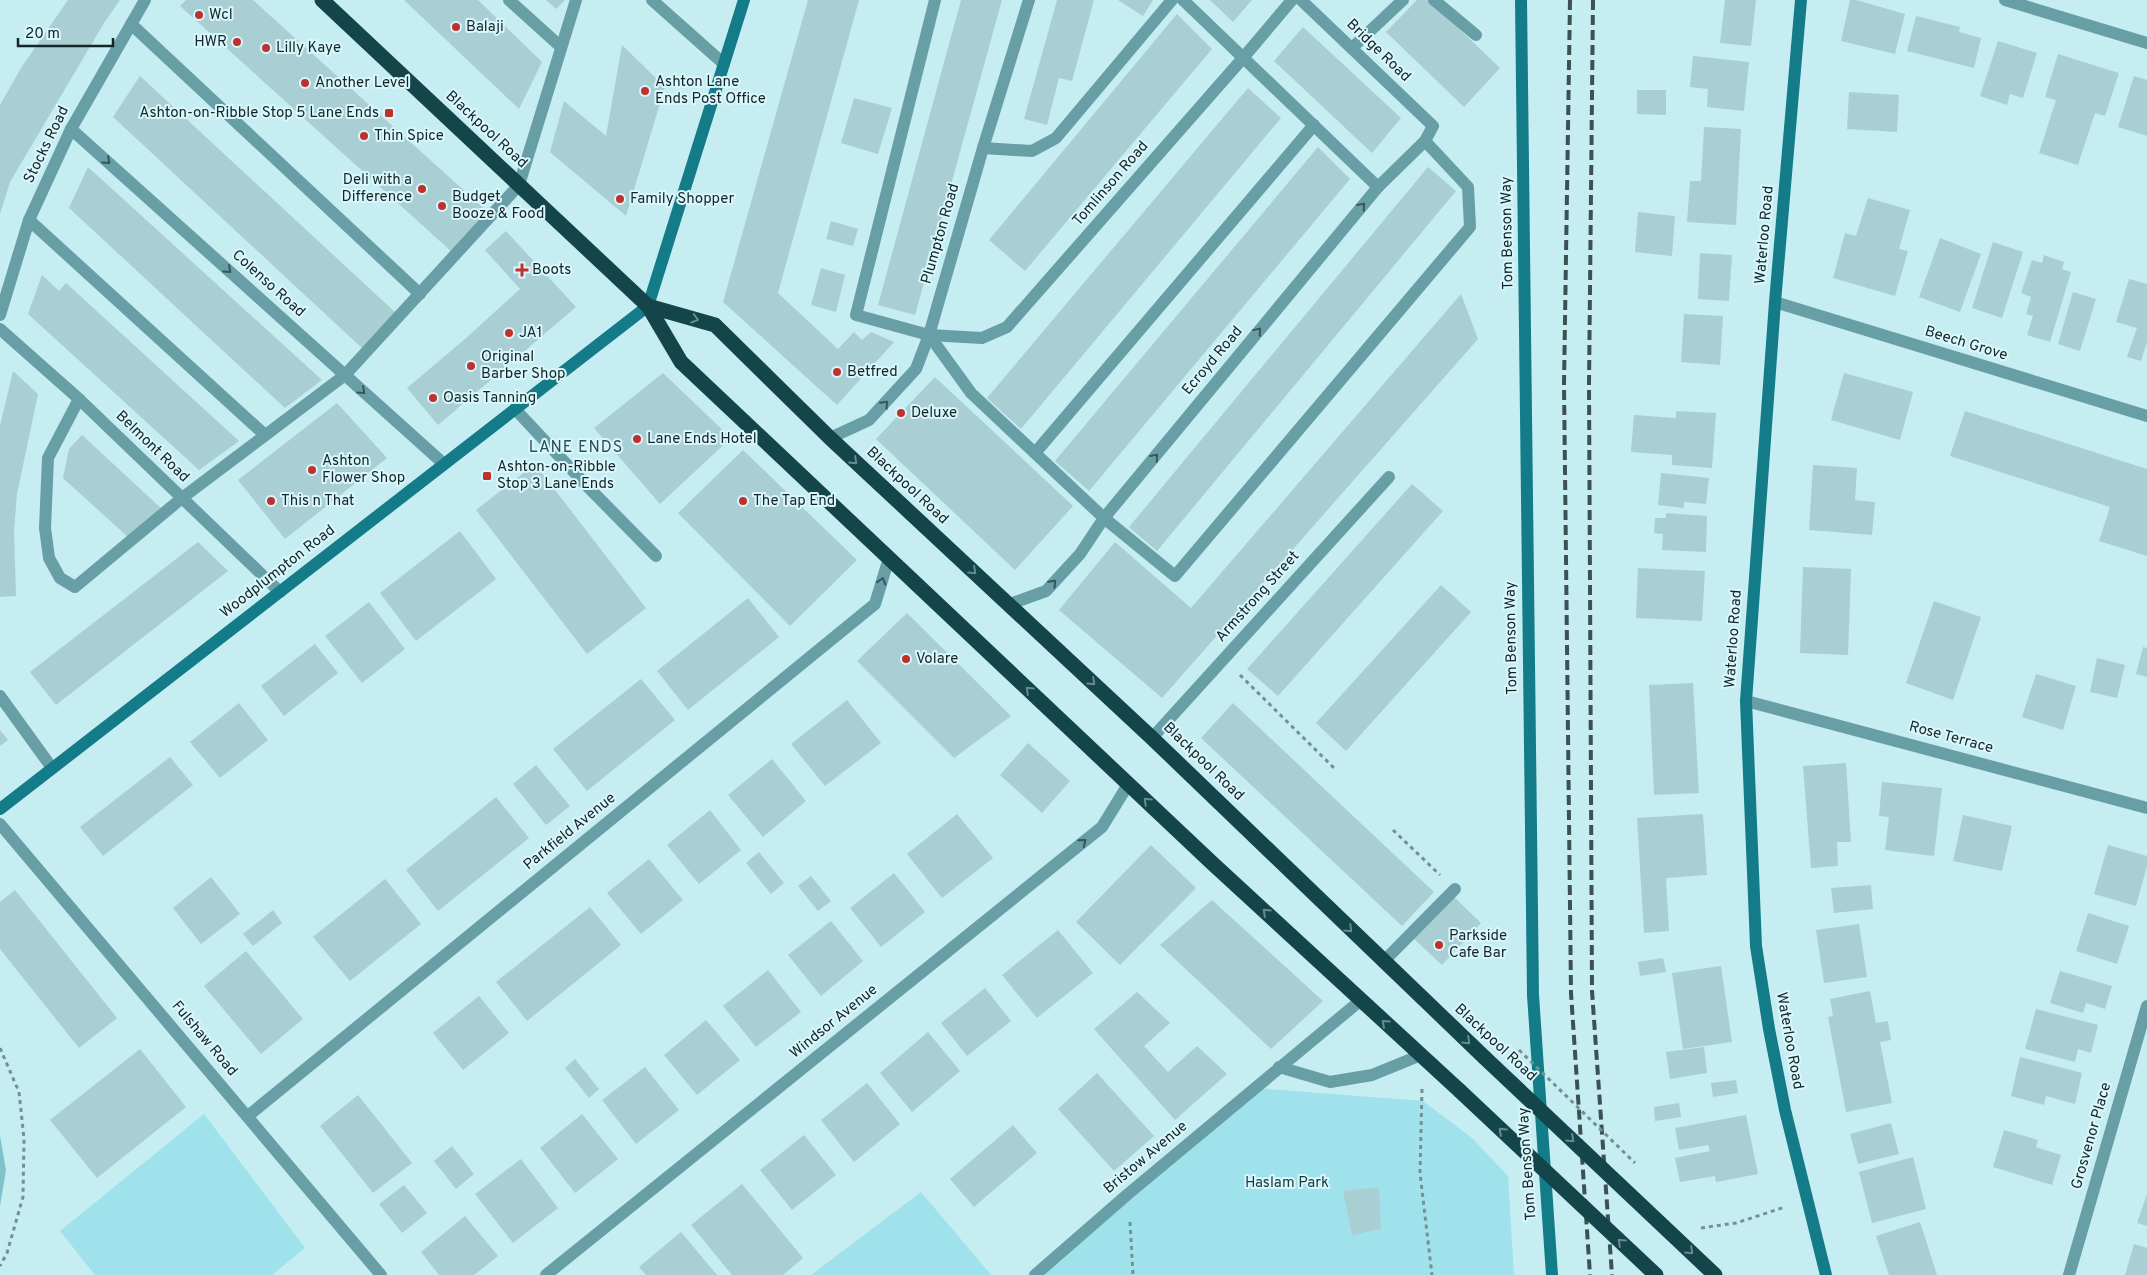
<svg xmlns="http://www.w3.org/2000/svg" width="2147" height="1275" viewBox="0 0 2147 1275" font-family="Overpass,sans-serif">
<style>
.green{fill:#9fe2eb}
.water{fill:#7ec2cc}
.building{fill:#a9cfd5}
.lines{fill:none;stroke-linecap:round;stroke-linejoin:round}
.path{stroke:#759094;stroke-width:3;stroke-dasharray:4 4;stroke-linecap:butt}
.lane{stroke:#689fa7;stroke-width:12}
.street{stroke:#689fa7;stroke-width:12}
.secondary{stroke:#137c88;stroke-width:12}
.highway{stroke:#14454b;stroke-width:15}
.rail{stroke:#3d5154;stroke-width:4;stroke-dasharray:10 5;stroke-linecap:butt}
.path-bridge{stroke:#759094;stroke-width:3;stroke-dasharray:4 4;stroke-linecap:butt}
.highway-bridge{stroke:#14454b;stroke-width:15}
.oneway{stroke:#37555a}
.oneway2{stroke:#638d92}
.poi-dot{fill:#bf312c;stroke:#d9f8fd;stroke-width:2}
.labels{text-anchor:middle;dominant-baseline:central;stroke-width:4;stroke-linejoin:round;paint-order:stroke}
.poi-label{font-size:15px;fill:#162426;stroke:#d9f8fd;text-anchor:start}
.street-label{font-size:15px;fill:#162426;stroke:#d9f8fd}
.park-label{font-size:15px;fill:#183a3e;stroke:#d9f8fd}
.neighbourhood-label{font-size:16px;letter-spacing:1px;fill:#2c4e53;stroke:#d9f8fd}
</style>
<rect width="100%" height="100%" fill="#c6edf2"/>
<!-- green -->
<g class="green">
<path d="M1255,1088L1423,1101L1472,1138L1508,1176L1514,1275H1035Z"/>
<path d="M204,1114L305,1248L272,1275H95L60,1231Z"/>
<path d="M921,1192L991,1275H811Z"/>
</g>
<!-- water -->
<path class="water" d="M0,1136L6,1170L0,1206Z"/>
<!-- building -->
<g class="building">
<path d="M68,0H120L104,23L10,182L0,214V105L21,68Z"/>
<path d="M186,0H253L489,213L453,253L180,6Z"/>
<path d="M404,0H478L542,62L519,109Z"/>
<path d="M546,0H565L556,9Z"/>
<path d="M808,0H859L778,293L838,349L854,332L862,340L871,332L894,342L837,405L723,302Z"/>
<path d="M961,0H1002L915,315L878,305Z"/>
<path d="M1057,0H1094L1072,81L1059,78L1047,125L1024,119Z"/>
<path d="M1118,0H1153L1143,16Z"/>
<path d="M1210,0H1252L1233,22Z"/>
<path d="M1417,0H1429L1500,68L1464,107L1386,32Z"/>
<path d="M1725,0H1756L1751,46L1720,43Z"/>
<path d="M1850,0H1856L1905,14L1895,54L1841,41Z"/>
<path d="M1177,14L1212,49L1025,271L989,240Z"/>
<path d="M1916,16L1960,27L1959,32L1981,38L1974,68L1907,51Z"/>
<path d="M1303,27L1401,118L1372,153L1274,61Z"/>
<path d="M1998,41L2037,53L2023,98L2010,94L2007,105L1980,96Z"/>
<path d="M622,45L665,87L626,216L550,152L564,101L606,136Z"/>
<path d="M2058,54L2119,73L2105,116L2095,113L2078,165L2039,153L2056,100L2045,97Z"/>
<path d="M1693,56L1749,62L1744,111L1707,107L1708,89L1690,87Z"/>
<path d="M140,76L396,313L363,349L113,117Z"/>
<path d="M2134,76L2147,80V136L2118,127Z"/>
<path d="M1248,88L1281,118L1021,429L987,398Z"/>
<path d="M1637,90H1666V115L1637,114Z"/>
<path d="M1849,92L1899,95L1897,132L1847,129Z"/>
<path d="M854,98L892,108L878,154L841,143Z"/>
<path d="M1704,127L1741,129L1736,225L1687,222L1690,181H1701Z"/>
<path d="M1318,147L1350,179L1089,491L1055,461Z"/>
<path d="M88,167L322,380L285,408L69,208Z"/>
<path d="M1428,167L1456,191L1157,551L1129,527Z"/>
<path d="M1868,198L1910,210L1899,249L1908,251L1895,296L1833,278L1845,233L1856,236Z"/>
<path d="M1638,212L1675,216L1672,256L1635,252Z"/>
<path d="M831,221L858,229L853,246L826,239Z"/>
<path d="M506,231L576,307L438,425L407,388L465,339L520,289L485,250Z"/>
<path d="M1940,238L1981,254L1960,312L1919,297Z"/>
<path d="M1993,242L2023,252L2002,318L1972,308Z"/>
<path d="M1700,253L1732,255L1729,301L1698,299Z"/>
<path d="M2044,255L2064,262L2062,269L2071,272L2050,342L2027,335L2033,316L2026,314L2031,297L2021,293L2032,260L2042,263Z"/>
<path d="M821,268L845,275L836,312L811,305Z"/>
<path d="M42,275L59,291L66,283L239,441L199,470L28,314Z"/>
<path d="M2129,279L2147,284V342L2141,361L2127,357L2137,328L2116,322Z"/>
<path d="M2073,292L2096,299L2080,351L2058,344Z"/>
<path d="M1461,294L1478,339L1162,698L1059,610L1115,542L1191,608Z"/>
<path d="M1684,314L1723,316L1720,365L1681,362Z"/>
<path d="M13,371L38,394L17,494L14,531L16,596L0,597V426Z"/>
<path d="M663,373L731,438L660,504L594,428Z"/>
<path d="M1844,373L1913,392L1900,440L1831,420Z"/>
<path d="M935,377L1073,506L1015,570L876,439Z"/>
<path d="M337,403L387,458L285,539L238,480Z"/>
<path d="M1676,411L1716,413L1712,468L1672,465V455L1631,452L1634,415L1676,418Z"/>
<path d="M1965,411L2147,469V556L2099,541L2110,507L1950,456Z"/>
<path d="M82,435L163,510L129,538L63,478L69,449Z"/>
<path d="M743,450L857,560L790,626L678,513Z"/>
<path d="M535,464L646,608L587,654L476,510Z"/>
<path d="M1813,465L1857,468L1855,500L1875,502L1872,535L1809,530Z"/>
<path d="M1661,473L1709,478L1706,504L1684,502V508L1658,505Z"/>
<path d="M1412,484L1443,511L1278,696L1247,669Z"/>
<path d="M1666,513L1707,516L1706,552L1662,550L1663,534L1654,533L1655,518H1666Z"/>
<path d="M460,531L496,579L416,641L380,593Z"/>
<path d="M198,542L228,571L56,705L30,672Z"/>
<path d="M1803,567L1851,569L1848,655L1800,653Z"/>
<path d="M1638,568L1705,571L1702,621L1636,618Z"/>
<path d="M1441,585L1471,612L1346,751L1316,723Z"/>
<path d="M748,598L779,637L688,710L657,671Z"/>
<path d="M1934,601L1981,617L1953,700L1906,683Z"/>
<path d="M369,602L405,649L362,683L325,636Z"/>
<path d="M907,613L1011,716L954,758L857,661Z"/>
<path d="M315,644L338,673L284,716L261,686Z"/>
<path d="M2143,647L2147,648V677L2136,674Z"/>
<path d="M2097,658L2125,665L2117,698L2090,692Z"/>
<path d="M2036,674L2076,686L2063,730L2022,717Z"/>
<path d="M641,679L675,720L587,791L553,749Z"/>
<path d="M1693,683L1699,793L1654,795L1649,685Z"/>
<path d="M847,700L881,743L825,786L791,744Z"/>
<path d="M239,703L268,740L220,778L190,742Z"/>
<path d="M1233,703L1434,892L1402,926L1201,738Z"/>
<path d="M0,730L8,740L0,746Z"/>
<path d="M1028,743L1070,781L1042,813L1000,775Z"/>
<path d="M170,757L193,785L103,856L80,827Z"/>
<path d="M772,759L806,801L763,837L728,795Z"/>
<path d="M1846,763L1851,842H1837L1838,866L1811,868L1803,766Z"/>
<path d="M536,765L570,806L546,825L513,784Z"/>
<path d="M1882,782L1942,788L1934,856L1885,850L1889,817L1879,816Z"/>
<path d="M496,797L529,838L438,911L406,870Z"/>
<path d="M710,810L741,850L699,884L667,845Z"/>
<path d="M957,814L993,858L942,898L907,854Z"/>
<path d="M1703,814L1707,875L1666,878L1669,931L1644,933L1637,818Z"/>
<path d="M1963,815L2012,826L2002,871L1953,861Z"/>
<path d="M1151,845L1196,888L1120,965L1076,922Z"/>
<path d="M2108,845L2147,856V866L2136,906L2094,894Z"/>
<path d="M759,852L784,883L771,894L746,863Z"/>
<path d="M649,859L683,900L641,934L607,893Z"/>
<path d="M894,873L925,912L881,947L850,908Z"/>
<path d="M811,876L831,901L818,911L798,886Z"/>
<path d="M211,877L240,914L201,944L173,908Z"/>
<path d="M385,879L421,924L350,981L313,937Z"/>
<path d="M1871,885L1873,909L1834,913L1831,888Z"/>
<path d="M15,890L117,1018L79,1048L0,949V902Z"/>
<path d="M1453,896L1481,923L1442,965L1413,938Z"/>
<path d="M1212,900L1323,1001L1271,1049L1160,945Z"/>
<path d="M590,907L621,945L527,1021L496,982Z"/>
<path d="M273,910L282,923L253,946L243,934Z"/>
<path d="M2088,913L2129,926L2117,964L2076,951Z"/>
<path d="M831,921L863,961L821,996L788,955Z"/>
<path d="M1859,924L1867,977L1824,983L1816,930Z"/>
<path d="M1058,930L1093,973L1037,1018L1002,975Z"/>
<path d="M246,951L303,1019L261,1054L204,986Z"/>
<path d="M1663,958L1666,972L1640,976L1638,962Z"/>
<path d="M1721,966L1732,1042L1683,1049L1672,973Z"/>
<path d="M768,970L801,1012L756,1047L723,1006Z"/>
<path d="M2060,971L2112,986L2105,1009L2086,1003L2083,1013L2050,1003Z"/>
<path d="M985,988L1011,1021L967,1056L941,1023Z"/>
<path d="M1870,991L1876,1023L1888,1021L1891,1040L1880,1042L1892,1103L1846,1112L1828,1017L1833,1016L1830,999Z"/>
<path d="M1137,992L1170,1023L1144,1046L1168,1072L1197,1046L1227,1074L1175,1120L1094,1029Z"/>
<path d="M479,996L509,1033L463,1070L433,1033Z"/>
<path d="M2036,1009L2098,1025L2091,1053L2078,1049L2075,1062L2025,1049Z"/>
<path d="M706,1020L740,1060L697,1095L664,1055Z"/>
<path d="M928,1032L960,1071L912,1112L880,1073Z"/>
<path d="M1704,1047L1707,1073L1670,1079L1666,1052Z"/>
<path d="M140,1049L186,1107L97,1178L50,1120Z"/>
<path d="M2020,1057L2082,1073L2075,1104L2046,1096L2044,1105L2011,1096Z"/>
<path d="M575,1059L599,1089L589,1098L565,1068Z"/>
<path d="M645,1067L679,1110L636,1144L602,1100Z"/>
<path d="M1097,1073L1154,1136L1114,1171L1058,1109Z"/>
<path d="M1736,1080L1738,1093L1713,1097L1711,1083Z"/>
<path d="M867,1083L900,1124L854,1162L821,1120Z"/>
<path d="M358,1095L412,1163L373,1193L320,1126Z"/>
<path d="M1679,1103L1681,1117L1655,1121L1654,1107Z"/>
<path d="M582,1114L618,1159L575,1193L540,1148Z"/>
<path d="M1746,1115L1758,1174L1716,1182L1715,1176L1680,1182L1675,1158L1710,1151L1708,1145L1679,1150L1675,1128Z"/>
<path d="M1891,1123L1899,1154L1858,1164L1850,1134Z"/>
<path d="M1013,1125L1037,1153L974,1207L950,1179Z"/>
<path d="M2004,1130L2038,1140L2036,1147L2061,1155L2052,1185L1993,1167Z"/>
<path d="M804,1135L836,1175L792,1210L760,1170Z"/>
<path d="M452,1146L474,1174L456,1189L434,1161Z"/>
<path d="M1913,1157L1926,1209L1872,1223L1859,1172Z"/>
<path d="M521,1159L558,1208L513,1243L475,1194Z"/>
<path d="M742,1184L803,1258L783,1275H732L691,1225Z"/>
<path d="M404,1185L427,1213L402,1233L379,1204Z"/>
<path d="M1379,1187L1381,1229L1352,1235L1343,1191Z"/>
<path d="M2147,1194V1226L2137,1223Z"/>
<path d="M465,1216L498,1256L474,1275H439L421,1252Z"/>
<path d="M1920,1222L1937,1275H1889L1876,1236Z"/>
<path d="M681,1232L717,1275H646L639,1267Z"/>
<path d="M2134,1244L2147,1248V1275H2125Z"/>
</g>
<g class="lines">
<!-- path -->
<g class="path">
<path d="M1240,675L1334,768"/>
<path d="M1393,830L1440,875"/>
<path d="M0,1048L19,1092L24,1139L23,1197L7,1253L0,1266"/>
<path d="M1422,1089L1420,1173L1432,1275"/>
<path d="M1130,1222L1133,1275"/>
<path d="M1701,1228L1736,1223L1785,1207"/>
</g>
<!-- lane -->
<g class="lane">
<path d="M509,0L561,47"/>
<path d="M935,0L856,315L929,335L971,393L1104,518L1175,576L1470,227L1468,187L1425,141"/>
<path d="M1183,0L1378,187"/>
<path d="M1434,0L1476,35"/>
<path d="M131,24L420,294"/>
<path d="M983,148L1032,151L1056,138L1172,0"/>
<path d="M29,220L265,435"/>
<path d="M79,399L48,458L45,528L49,558L60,578L75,587L182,498L345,375L519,185L576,0"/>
<path d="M515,409L587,486L656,556"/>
<path d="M1035,453L1314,125"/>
<path d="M1383,962L1455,889"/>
</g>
<!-- street -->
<g class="street">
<path d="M652,0L724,64"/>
<path d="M2005,0L2147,43"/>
<path d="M1352,48L1403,0"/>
<path d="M71,129L444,464"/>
<path d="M1775,302L2147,416"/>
<path d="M0,315L29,220L71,129L145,0"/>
<path d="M0,329L79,399L280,592"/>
<path d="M929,335L982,338L1007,327L1243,58L1292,0"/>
<path d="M830,438L869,420L916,369L929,335L983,148L1029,0"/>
<path d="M1010,604L1046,591L1080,554L1104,518L1378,187L1425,141L1433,126L1301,0"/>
<path d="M0,696L52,768"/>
<path d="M1746,701L2147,808"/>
<path d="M1152,738L1389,477"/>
<path d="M0,824L381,1275"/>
<path d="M1279,1067L1330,1082L1372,1075L1421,1055"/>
<path d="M248,1116L875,604L889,558"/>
<path d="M546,1275L1102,827L1129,783"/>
<path d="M1035,1275L1128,1194L1361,1000"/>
<path d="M2069,1275L2147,1006"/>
</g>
<!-- secondary -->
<g class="secondary">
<path d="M1521,0L1533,995L1552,1275"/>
<path d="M1801,0L1775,302L1746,701L1756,946L1769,1029L1785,1110L1826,1275"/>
<path d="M0,809L648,306L744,0"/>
</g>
<!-- highway -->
<g class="highway">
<path d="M322,0L648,306L681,362L1211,862L1460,1091"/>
<path d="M648,306L715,325L830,438L1152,738L1485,1058"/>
</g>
<!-- rail -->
<g class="rail">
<path d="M1570,0L1564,384L1571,993L1590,1275"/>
<path d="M1593,0L1589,385L1592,991L1612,1275"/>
</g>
<!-- path-bridge -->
<path class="path-bridge" d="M1519,1050L1635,1163"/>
<!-- highway-bridge -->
<g class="highway-bridge">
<path d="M1485,1058L1715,1275"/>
<path d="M1460,1091L1656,1275"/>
</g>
</g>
<!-- one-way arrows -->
<defs><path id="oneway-chevron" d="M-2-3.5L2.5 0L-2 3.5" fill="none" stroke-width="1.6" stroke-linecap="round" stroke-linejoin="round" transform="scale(1.25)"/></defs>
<g class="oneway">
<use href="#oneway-chevron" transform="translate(107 161) rotate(42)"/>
<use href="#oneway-chevron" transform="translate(1362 206) rotate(-50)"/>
<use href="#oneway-chevron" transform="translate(228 270) rotate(42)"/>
<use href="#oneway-chevron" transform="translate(1258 331) rotate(-50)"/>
<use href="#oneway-chevron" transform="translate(362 391) rotate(42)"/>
<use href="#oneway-chevron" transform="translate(885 404) rotate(-47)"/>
<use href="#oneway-chevron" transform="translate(1155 457) rotate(-50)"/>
<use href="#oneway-chevron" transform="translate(882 581) rotate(-73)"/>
<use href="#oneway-chevron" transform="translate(1053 583) rotate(-47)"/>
<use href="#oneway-chevron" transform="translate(1083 842) rotate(-39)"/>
</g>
<g class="oneway2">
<use href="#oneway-chevron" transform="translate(695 319) rotate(16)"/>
<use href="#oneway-chevron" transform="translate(854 461) rotate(43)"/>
<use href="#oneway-chevron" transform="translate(973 571) rotate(43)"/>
<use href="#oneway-chevron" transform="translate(1092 682) rotate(43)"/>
<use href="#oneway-chevron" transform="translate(1029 690) rotate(-137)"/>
<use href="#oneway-chevron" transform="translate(1147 801) rotate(-136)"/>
<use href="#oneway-chevron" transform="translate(1266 912) rotate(-137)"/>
<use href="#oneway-chevron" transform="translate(1349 929) rotate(44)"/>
<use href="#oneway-chevron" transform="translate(1385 1023) rotate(-138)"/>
<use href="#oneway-chevron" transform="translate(1467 1041) rotate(43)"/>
<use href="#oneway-chevron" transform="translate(1502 1131) rotate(-137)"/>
<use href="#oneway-chevron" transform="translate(1571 1139) rotate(43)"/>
<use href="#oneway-chevron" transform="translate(1621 1242) rotate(-137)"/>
<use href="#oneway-chevron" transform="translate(1690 1251) rotate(43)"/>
</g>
<!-- markers -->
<g class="poi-dot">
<circle cx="199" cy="15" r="5"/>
<circle cx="456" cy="27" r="5"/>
<circle cx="237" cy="42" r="5"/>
<circle cx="266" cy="48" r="5"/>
<circle cx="305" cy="83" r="5"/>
<circle cx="645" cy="91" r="5"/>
<rect x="384" y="108" width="10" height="10" rx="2.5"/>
<circle cx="364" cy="136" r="5"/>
<circle cx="422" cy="189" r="5"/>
<circle cx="620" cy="199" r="5"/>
<circle cx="442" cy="206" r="5"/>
<path d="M519.5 262.5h5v5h5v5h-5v5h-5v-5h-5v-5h5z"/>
<circle cx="509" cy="333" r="5"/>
<circle cx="471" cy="366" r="5"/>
<circle cx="837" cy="372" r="5"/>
<circle cx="433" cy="398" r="5"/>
<circle cx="901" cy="413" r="5"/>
<circle cx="637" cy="439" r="5"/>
<circle cx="312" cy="470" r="5"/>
<rect x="482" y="471" width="10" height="10" rx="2.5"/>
<circle cx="271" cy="501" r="5"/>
<circle cx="743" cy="501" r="5"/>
<circle cx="906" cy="659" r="5"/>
<circle cx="1439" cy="945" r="5"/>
</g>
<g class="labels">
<!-- poi labels -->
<g class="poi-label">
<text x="209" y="15">Wcl</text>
<text x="466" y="27">Balaji</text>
<text x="227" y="42" text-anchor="end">HWR</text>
<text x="276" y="48">Lilly Kaye</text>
<text x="655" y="82">Ashton Lane<tspan x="655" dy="17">Ends Post Office</tspan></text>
<text x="315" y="83">Another Level</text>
<text x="379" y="113" text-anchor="end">Ashton-on-Ribble Stop 5 Lane Ends</text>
<text x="374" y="136">Thin Spice</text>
<text x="412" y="180" text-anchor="end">Deli with a<tspan x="412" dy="17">Difference</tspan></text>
<text x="452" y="197">Budget<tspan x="452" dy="17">Booze &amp; Food</tspan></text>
<text x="630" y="199">Family Shopper</text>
<text x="532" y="270">Boots</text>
<text x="519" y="333">JA1</text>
<text x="481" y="357">Original<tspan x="481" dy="17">Barber Shop</tspan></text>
<text x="847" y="372">Betfred</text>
<text x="443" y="398">Oasis Tanning</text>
<text x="911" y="413">Deluxe</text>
<text x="647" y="439">Lane Ends Hotel</text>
<text x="322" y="461">Ashton<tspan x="322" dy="17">Flower Shop</tspan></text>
<text x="497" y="467">Ashton-on-Ribble<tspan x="497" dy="17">Stop 3 Lane Ends</tspan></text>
<text x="281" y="501">This n That</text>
<text x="753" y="501">The Tap End</text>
<text x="916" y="659">Volare</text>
<text x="1449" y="936">Parkside<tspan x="1449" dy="17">Cafe Bar</tspan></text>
</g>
<!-- street labels -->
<g class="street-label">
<text transform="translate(1378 51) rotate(44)">Bridge Road</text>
<text transform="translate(486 130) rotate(43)">Blackpool Road</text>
<text transform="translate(47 145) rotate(-64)">Stocks Road</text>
<text transform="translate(1111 184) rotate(-49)">Tomlinson Road</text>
<text transform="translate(1508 233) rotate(-91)">Tom Benson Way</text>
<text transform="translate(941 234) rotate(-74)">Plumpton Road</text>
<text transform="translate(1765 235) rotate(-85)">Waterloo Road</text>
<text transform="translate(268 284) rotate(42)">Colenso Road</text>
<text transform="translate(1966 344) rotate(17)">Beech Grove</text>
<text transform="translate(1213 361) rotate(-50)">Ecroyd Road</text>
<text transform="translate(152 447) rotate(44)">Belmont Road</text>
<text transform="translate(907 486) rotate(43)">Blackpool Road</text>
<text transform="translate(278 572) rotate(-38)">Woodplumpton Road</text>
<text transform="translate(1258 597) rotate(-48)">Armstrong Street</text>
<text transform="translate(1512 638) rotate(-91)">Tom Benson Way</text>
<text transform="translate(1734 639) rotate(-86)">Waterloo Road</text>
<text transform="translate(1951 738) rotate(15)">Rose Terrace</text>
<text transform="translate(1203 762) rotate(44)">Blackpool Road</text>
<text transform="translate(570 832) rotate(-39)">Parkfield Avenue</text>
<text transform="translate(834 1022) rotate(-39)">Windsor Avenue</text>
<text transform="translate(204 1039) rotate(50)">Fulshaw Road</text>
<text transform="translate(1789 1041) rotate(80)">Waterloo Road</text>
<text transform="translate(1495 1043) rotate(43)">Blackpool Road</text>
<text transform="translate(2092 1136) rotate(-74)">Grosvenor Place</text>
<text transform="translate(1146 1158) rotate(-40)">Bristow Avenue</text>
<text transform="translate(1528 1164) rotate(-94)">Tom Benson Way</text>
</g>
<!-- park labels -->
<g class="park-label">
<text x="1287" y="1183">Haslam Park</text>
</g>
<!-- neighbourhood labels -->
<g class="neighbourhood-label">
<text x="576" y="448">LANE ENDS</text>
</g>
</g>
<!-- scale -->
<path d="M18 38v8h95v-8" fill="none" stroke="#162426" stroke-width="2.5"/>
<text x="25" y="38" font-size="15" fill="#162426" stroke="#d9f8fd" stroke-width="4" paint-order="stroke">20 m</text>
</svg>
